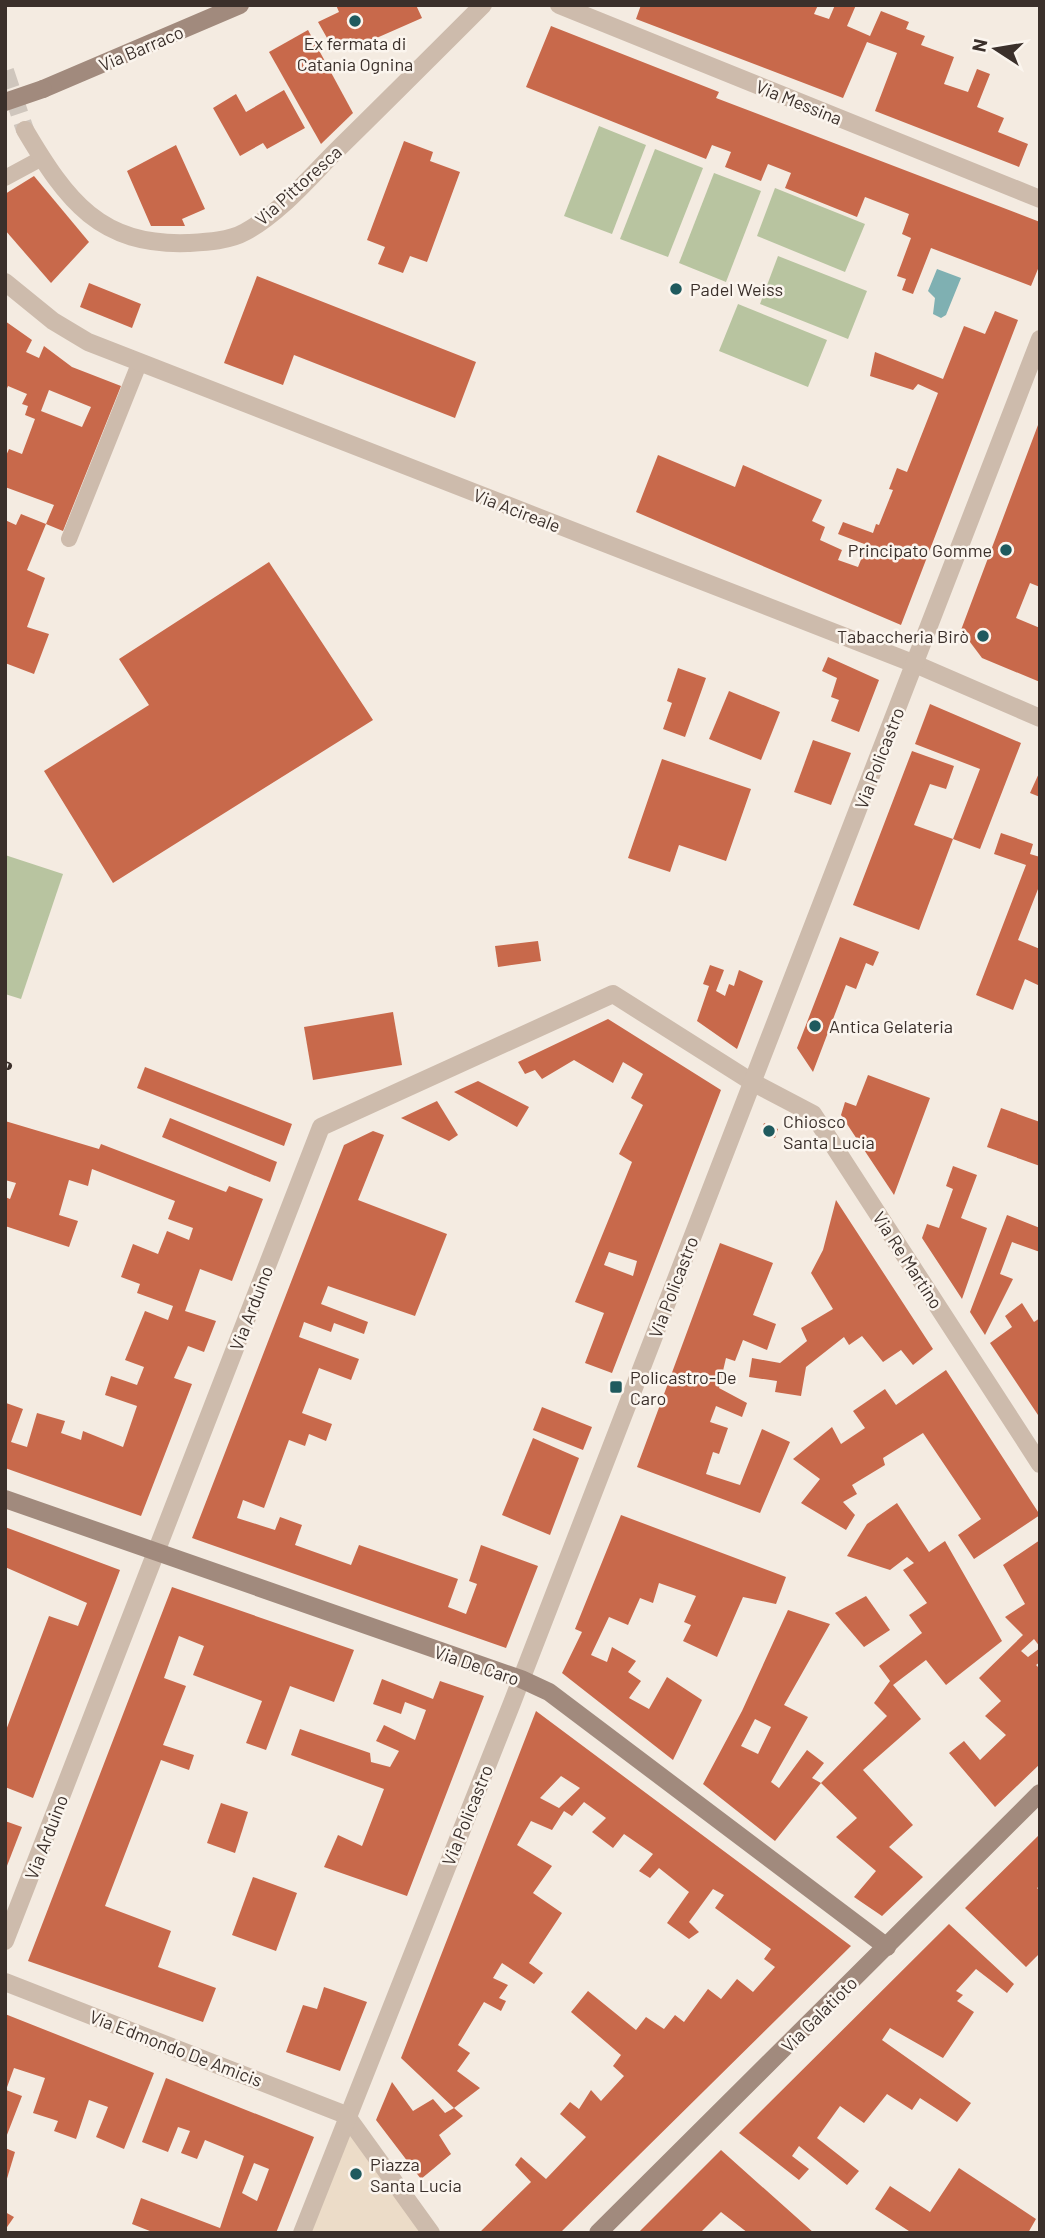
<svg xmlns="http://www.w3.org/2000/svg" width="1045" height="2238" viewBox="0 0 1045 2238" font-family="Barlow,sans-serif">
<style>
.green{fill:#b8c4a0}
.plaza{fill:#ecdcc8}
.water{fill:#7fb0b2}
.building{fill:#c8694b;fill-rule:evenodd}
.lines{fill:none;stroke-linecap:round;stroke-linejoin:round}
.street-tunnel{stroke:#cfc6bd;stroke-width:18;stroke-dasharray:18 9;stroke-linecap:butt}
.lane{stroke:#cdbbac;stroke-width:16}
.street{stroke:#cdbbac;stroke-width:18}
.secondary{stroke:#a18a7d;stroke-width:18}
.rail-casing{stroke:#3b302b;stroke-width:8}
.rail{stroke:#fbf5ee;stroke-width:5;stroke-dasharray:16;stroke-linecap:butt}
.secondary-bridge{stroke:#a18a7d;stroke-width:18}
.poi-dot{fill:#1f5a5e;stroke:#fbf5ee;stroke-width:2.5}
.labels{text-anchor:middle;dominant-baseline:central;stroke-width:5;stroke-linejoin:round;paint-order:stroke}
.poi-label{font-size:18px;fill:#3b302b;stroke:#fbf5ee;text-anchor:start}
.street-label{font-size:18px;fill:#3b302b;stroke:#fbf5ee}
</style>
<rect width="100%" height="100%" fill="#f4ebe1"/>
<!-- green -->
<g class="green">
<path d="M599,126L646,145L612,234L564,216Z"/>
<path d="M655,149L703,168L668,257L620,239Z"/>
<path d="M714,173L761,191L726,282L679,263Z"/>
<path d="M775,188L865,224L845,272L757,236Z"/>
<path d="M778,256L867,291L848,339L760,304Z"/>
<path d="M738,304L827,340L808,387L719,351Z"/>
<path d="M5,855L63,874L21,999L5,994Z"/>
</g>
<!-- plaza -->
<path class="plaza" d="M346,2115L431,2233H302Z"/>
<!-- water -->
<path class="water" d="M937,269L961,278L946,315L941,318L933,314L935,298L928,291Z"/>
<!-- building -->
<g class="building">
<path d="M336,5H416L422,18L356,47L351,38L331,45L318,22L339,12Z"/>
<path d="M641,5H818L814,14L829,19L835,5H856L847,26L870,36L881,11L909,22L906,29L925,36L921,45L954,57L944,84L968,92L977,69L990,74L977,107L1004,118L998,132L1028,144L1019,167L875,111L897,53L867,42L843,98L636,19Z"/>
<path d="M551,26L719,92L716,98L1040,222V264L1031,286L931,248L913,294L902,290L906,279L897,276L911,238L902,234L909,214L865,197L857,217L785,188L791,173L768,164L761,181L725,167L731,152L712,145L706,159L526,87Z"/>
<path d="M308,30L353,113L321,144L269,52Z"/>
<path d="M284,90L305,128L267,149L263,143L240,156L213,108L236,94L246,112Z"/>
<path d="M404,141L433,152L430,161L460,172L427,262L410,256L403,273L378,264L385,247L367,240Z"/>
<path d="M176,145L205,209L182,219L185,226H151L127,171Z"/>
<path d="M34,176L89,242L51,283L5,230V194Z"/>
<path d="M257,276L476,362L455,418L294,355L283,385L224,363Z"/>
<path d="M89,283L141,304L132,328L80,307Z"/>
<path d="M995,311L1018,320L901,625L636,512L658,455L735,487L743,465L822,500L812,521L825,527L820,540L842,550L838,560L858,567L867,545L838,534L843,522L873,533L876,524L879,525L893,490L889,489L897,468L907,472L938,393L918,384L913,390L870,376L875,352L943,379L964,326L985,334Z"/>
<path d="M5,321L32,340L26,352L39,358L44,346L72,367L121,386L63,531L46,524L54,505L5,487V458L9,449L22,454L35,419L25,415L28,406L22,404L27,394L8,386L5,393ZM49,390L91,407L82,427L41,411Z"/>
<path d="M1038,425L1040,587L1030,583L1016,618L1040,628V682L982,658L961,630Z"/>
<path d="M21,514L46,524L27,570L45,578L27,627L49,634L34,674L5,663V520L16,525Z"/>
<path d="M269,562L373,720L113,883L44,771L149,705L119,659Z"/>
<path d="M828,657L879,680L859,732L831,721L839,700L831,697L837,678L822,671Z"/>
<path d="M678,668L706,678L685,737L663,729L672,703L667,701Z"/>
<path d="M729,691L780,712L761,760L709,739Z"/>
<path d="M930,704L1021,743L980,849L953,839L980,769L915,744Z"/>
<path d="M813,740L851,753L831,805L794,792Z"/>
<path d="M912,751L954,766L946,789L930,784L914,825L953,839L919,930L853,905Z"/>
<path d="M662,759L751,789L726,861L679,845L670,872L628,858Z"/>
<path d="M1040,771V797L1030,793Z"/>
<path d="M1001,833L1033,844L1030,854L1040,857V884L1018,940L1040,949V986L1025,979L1013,1010L976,995L1026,865L994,854Z"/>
<path d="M840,937L879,952L873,966L866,963L856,989L846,985L813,1072L797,1048Z"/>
<path d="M538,941L541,961L498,967L495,946Z"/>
<path d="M710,965L724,970L716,991L725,996L729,984L734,986L739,970L763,981L737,1049L697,1021L709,986L703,984Z"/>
<path d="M393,1012L402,1065L313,1080L304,1027Z"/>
<path d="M608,1019L721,1090L612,1373L585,1363L604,1313L575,1302L632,1162L619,1154L643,1105L631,1098L643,1074L623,1062L613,1083L574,1060L542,1079L535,1070L525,1074L518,1062ZM609,1252L637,1261L633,1276L604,1265Z"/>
<path d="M145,1067L292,1124L284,1146L137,1088Z"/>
<path d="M868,1075L930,1098L894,1195L841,1115L845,1102L856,1106Z"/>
<path d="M478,1081L529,1107L517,1127L454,1092Z"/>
<path d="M437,1101L458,1135L449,1141L401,1118Z"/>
<path d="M1001,1108L1040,1122V1166L987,1147Z"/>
<path d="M170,1118L277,1162L270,1182L162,1137Z"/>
<path d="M5,1121L99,1149L101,1144L226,1192L229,1186L263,1199L232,1281L200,1269L185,1311L216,1321L204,1352L188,1346L174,1378L192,1384L141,1516L5,1468V1406L6,1403L23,1409L11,1442L27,1447L37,1413L65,1421L61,1433L81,1440L83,1431L123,1447L137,1406L105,1395L111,1376L137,1385L144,1367L125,1360L145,1311L168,1320L173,1306L137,1293L140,1284L121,1277L133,1244L158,1254L167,1231L189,1240L193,1228L168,1219L175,1201L92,1169L88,1186L69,1180L59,1215L78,1221L69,1247L5,1226V1197L10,1199L16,1183L5,1180Z"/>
<path d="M764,1123L778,1129L775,1138L761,1132Z"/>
<path d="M373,1131L384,1135L358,1200L447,1234L415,1316L328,1286L321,1304L368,1322L364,1334L334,1323L331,1332L304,1322L299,1337L359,1359L351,1380L319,1368L302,1413L332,1424L326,1441L309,1434L305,1446L289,1440L264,1508L243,1500L237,1518L275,1530L280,1517L302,1525L295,1545L351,1565L359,1545L458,1579L448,1607L466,1614L477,1584L469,1581L481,1545L538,1566L506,1648L192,1538L344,1145Z"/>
<path d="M953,1166L977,1175L961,1218L987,1228L962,1299L922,1238L927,1224L939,1228L953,1189L946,1186Z"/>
<path d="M836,1200L933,1349L913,1365L901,1350L883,1362L862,1336L849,1345L844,1337L806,1367L801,1396L775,1392L777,1381L749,1377L752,1358L780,1363L807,1341L801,1328L833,1309L811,1273L823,1250Z"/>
<path d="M1007,1215L1040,1228V1252L1012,1242L1000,1274L1013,1279L985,1335L970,1312Z"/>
<path d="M720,1243L773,1263L753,1315L776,1324L767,1350L743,1340L735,1361L726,1358L719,1388L747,1403L742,1417L716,1406L710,1422L728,1428L719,1454L713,1452L706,1474L740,1485L762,1429L790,1442L760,1513L637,1467Z"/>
<path d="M1022,1303L1034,1322L1040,1318V1418L990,1343L1012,1327L1005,1316Z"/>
<path d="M946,1370L1040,1515L974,1559L958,1535L981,1519L923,1433L883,1458L885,1465L852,1485L857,1494L843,1502L855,1515L846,1530L801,1503L820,1479L793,1459L832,1427L841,1444L865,1428L853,1411L885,1389L896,1405Z"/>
<path d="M542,1407L592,1427L583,1450L533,1430Z"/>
<path d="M533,1438L579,1458L550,1535L502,1515Z"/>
<path d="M897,1503L929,1552L945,1541L1002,1641L946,1685L926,1660L893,1685L921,1719L863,1770L913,1825L889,1847L923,1877L882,1916L854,1897L876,1871L836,1837L857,1818L821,1783L775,1841L703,1784L742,1711L788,1610L830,1624L784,1705L808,1717L771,1782L779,1788L807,1750L824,1763L812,1778L821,1783L887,1716L874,1703L890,1681L879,1666L922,1633L909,1615L927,1603L903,1570L914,1563L907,1557L890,1570L847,1556L867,1524ZM755,1719L771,1727L758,1754L741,1746Z"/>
<path d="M621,1515L786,1577L776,1604L743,1597L717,1657L683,1641L691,1625L684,1622L696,1596L659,1583L653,1603L640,1598L628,1625L609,1617L591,1655L607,1662L612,1647L636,1661L628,1672L641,1681L629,1698L649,1709L667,1677L702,1700L673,1760L562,1673L582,1632L575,1629Z"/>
<path d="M5,1527L120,1570L33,1798L5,1787V1733L49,1616L78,1626L87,1603L5,1567Z"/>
<path d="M1040,1540V1647L1034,1639L1021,1651L1028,1657L1040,1648V1662L1036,1665L1040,1669V1764L995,1807L949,1753L964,1741L980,1760L1006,1735L985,1716L1001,1701L979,1678L1023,1635L1005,1617L1025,1604L1003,1565Z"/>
<path d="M172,1587L354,1650L334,1702L290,1686L266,1750L246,1743L262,1701L193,1675L204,1646L179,1636L164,1678L186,1686L163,1745L194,1755L189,1770L161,1760L105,1906L171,1931L158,1967L216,1988L203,2022L28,1961Z"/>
<path d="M866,1596L890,1630L864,1647L835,1613Z"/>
<path d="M382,1679L433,1699L440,1681L484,1696L407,1896L324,1867L338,1835L362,1846L384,1789L291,1755L300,1729L370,1753L371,1762L390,1767L399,1751L376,1741L384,1725L415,1740L426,1710L405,1702L401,1714L373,1704Z"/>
<path d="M536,1711L851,1946L560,2233H479L531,2182L515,2165L521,2157L546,2179L586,2137L560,2114L570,2102L579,2109L591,2090L601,2101L624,2076L613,2066L621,2055L571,2012L588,1991L636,2030L646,2017L664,2029L675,2015L684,2022L708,1989L721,1999L737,1979L753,1992L775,1967L764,1959L771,1949L715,1908L724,1895L713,1889L689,1922L699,1932L689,1939L667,1923L689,1892L659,1868L650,1878L639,1871L653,1854L624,1834L613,1848L592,1832L606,1818L584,1802L572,1816L564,1811L552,1830L531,1821L517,1845L552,1866L533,1893L562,1913L529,1963L543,1973L534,1984L502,1963L493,1978L508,1985L499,1998L506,2001L501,2011L484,2002L458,2045L470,2053L457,2071L480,2088L454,2108L401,2058ZM561,1776L580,1788L559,1808L540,1798Z"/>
<path d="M221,1803L248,1812L235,1853L207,1843Z"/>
<path d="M5,1821L22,1827L5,1871Z"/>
<path d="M1040,1834V1886L1037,1888L1040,1891V1953L1026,1967L965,1908Z"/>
<path d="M253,1877L297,1893L276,1951L232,1935Z"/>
<path d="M949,1924L1014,1984L1007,1993L976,1969L956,1991L963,1995L957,2001L974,2012L943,2058L890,2028L882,2040L971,2103L957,2122L920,2098L912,2110L887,2094L864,2123L840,2106L817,2138L859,2171L847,2185L799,2146L792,2156L809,2169L799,2180L739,2133Z"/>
<path d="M324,1987L367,2002L340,2071L286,2052L303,2005L317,2009Z"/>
<path d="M5,2014L154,2073L124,2149L96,2137L108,2107L89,2100L76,2139L54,2131L58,2121L33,2113L45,2078L14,2068L6,2090L22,2096L5,2140Z"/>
<path d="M166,2078L314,2137L276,2233H155L132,2224L141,2198L220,2228L244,2156L205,2140L197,2159L181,2153L190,2131L178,2127L168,2152L142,2142ZM254,2163L269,2169L257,2201L242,2193Z"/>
<path d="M392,2082L413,2111L433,2099L445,2113L454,2108L463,2116L439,2135L451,2154L421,2179L376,2120Z"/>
<path d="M5,2148L15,2152L6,2182H5Z"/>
<path d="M721,2150L814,2233H748L721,2212L700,2233H638Z"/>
<path d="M959,2168L1036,2219L1028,2233H912L875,2209L890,2186L930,2212Z"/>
<path d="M5,2212L14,2217L5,2230Z"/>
</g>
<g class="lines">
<!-- street-tunnel -->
<path class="street-tunnel" d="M5,71L25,130"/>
<!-- lane -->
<g class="lane">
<path d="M5,178L42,158"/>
<path d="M69,539L139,364"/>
</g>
<!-- street -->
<g class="street">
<path d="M559,5L1040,199"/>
<path d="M25,130C67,201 100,246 188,243C206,242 229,241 245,232C280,213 308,179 336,151C385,103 434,54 483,5"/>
<path d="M5,282L53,321L88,342L915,664L1040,718"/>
<path d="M5,1941L321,1127L613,994L752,1082L813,1114L1040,1464"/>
<path d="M5,1982L346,2115"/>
<path d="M346,2115L431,2233"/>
<path d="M302,2233L512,1703L1040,339"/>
</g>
<!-- secondary -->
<g class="secondary">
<path d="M43,89L240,5"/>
<path d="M5,1499L521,1679L549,1692L887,1947"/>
<path d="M598,2233L1040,1793"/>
</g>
<defs>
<path id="rail" d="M5,1065L8,1066"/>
</defs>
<!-- rail casing -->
<use href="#rail" class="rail-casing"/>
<!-- rail -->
<use href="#rail" class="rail"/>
<!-- secondary-bridge -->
<path class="secondary-bridge" d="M5,102L43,89"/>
</g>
<!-- markers -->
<g class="poi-dot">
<circle cx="355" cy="21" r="7"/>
<circle cx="676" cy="289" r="7"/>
<circle cx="1006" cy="550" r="7"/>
<circle cx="983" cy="636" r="7"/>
<circle cx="815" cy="1026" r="7"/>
<circle cx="769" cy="1131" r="7"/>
<rect x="609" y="1380" width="14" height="14" rx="3.5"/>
<circle cx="356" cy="2174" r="7"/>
</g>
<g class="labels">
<!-- poi labels -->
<g class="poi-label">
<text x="355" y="43" text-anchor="middle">Ex fermata di<tspan x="355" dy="21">Catania Ognina</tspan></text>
<text x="690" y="289">Padel Weiss</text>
<text x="992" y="550" text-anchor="end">Principato Gomme</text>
<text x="969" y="636" text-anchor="end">Tabaccheria Birò</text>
<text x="829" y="1026">Antica Gelateria</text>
<text x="783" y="1121">Chiosco<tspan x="783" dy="21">Santa Lucia</tspan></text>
<text x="630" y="1377">Policastro-De<tspan x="630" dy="21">Caro</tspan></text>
<text x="370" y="2164">Piazza<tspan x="370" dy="21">Santa Lucia</tspan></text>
</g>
<!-- street labels -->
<g class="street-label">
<text transform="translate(141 48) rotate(-23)">Via Barraco</text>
<text transform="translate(799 102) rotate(22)">Via Messina</text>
<text transform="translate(298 185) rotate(-42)">Via Pittoresca</text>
<text transform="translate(517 510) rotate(21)">Via Acireale</text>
<text transform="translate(879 758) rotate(-69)">Via Policastro</text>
<text transform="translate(908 1260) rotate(57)">Via Re Martino</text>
<text transform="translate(673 1287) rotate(-69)">Via Policastro</text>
<text transform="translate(251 1308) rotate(-69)">Via Arduino</text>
<text transform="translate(477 1665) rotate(19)">Via De Caro</text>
<text transform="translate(467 1815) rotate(-68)">Via Policastro</text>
<text transform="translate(46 1837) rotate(-69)">Via Arduino</text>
<text transform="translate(819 2014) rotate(-45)">Via Galatioto</text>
<text transform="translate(176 2048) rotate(21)">Via Edmondo De Amicis</text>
</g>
</g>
<!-- border -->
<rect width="1045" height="2238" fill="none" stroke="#3b302b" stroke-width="14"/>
<!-- north arrow -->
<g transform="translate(996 49) rotate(282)" stroke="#fbf5ee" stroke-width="5" paint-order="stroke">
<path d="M0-5L12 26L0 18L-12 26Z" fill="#3b302b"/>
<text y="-10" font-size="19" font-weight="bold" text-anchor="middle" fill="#3b302b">N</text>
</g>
</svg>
